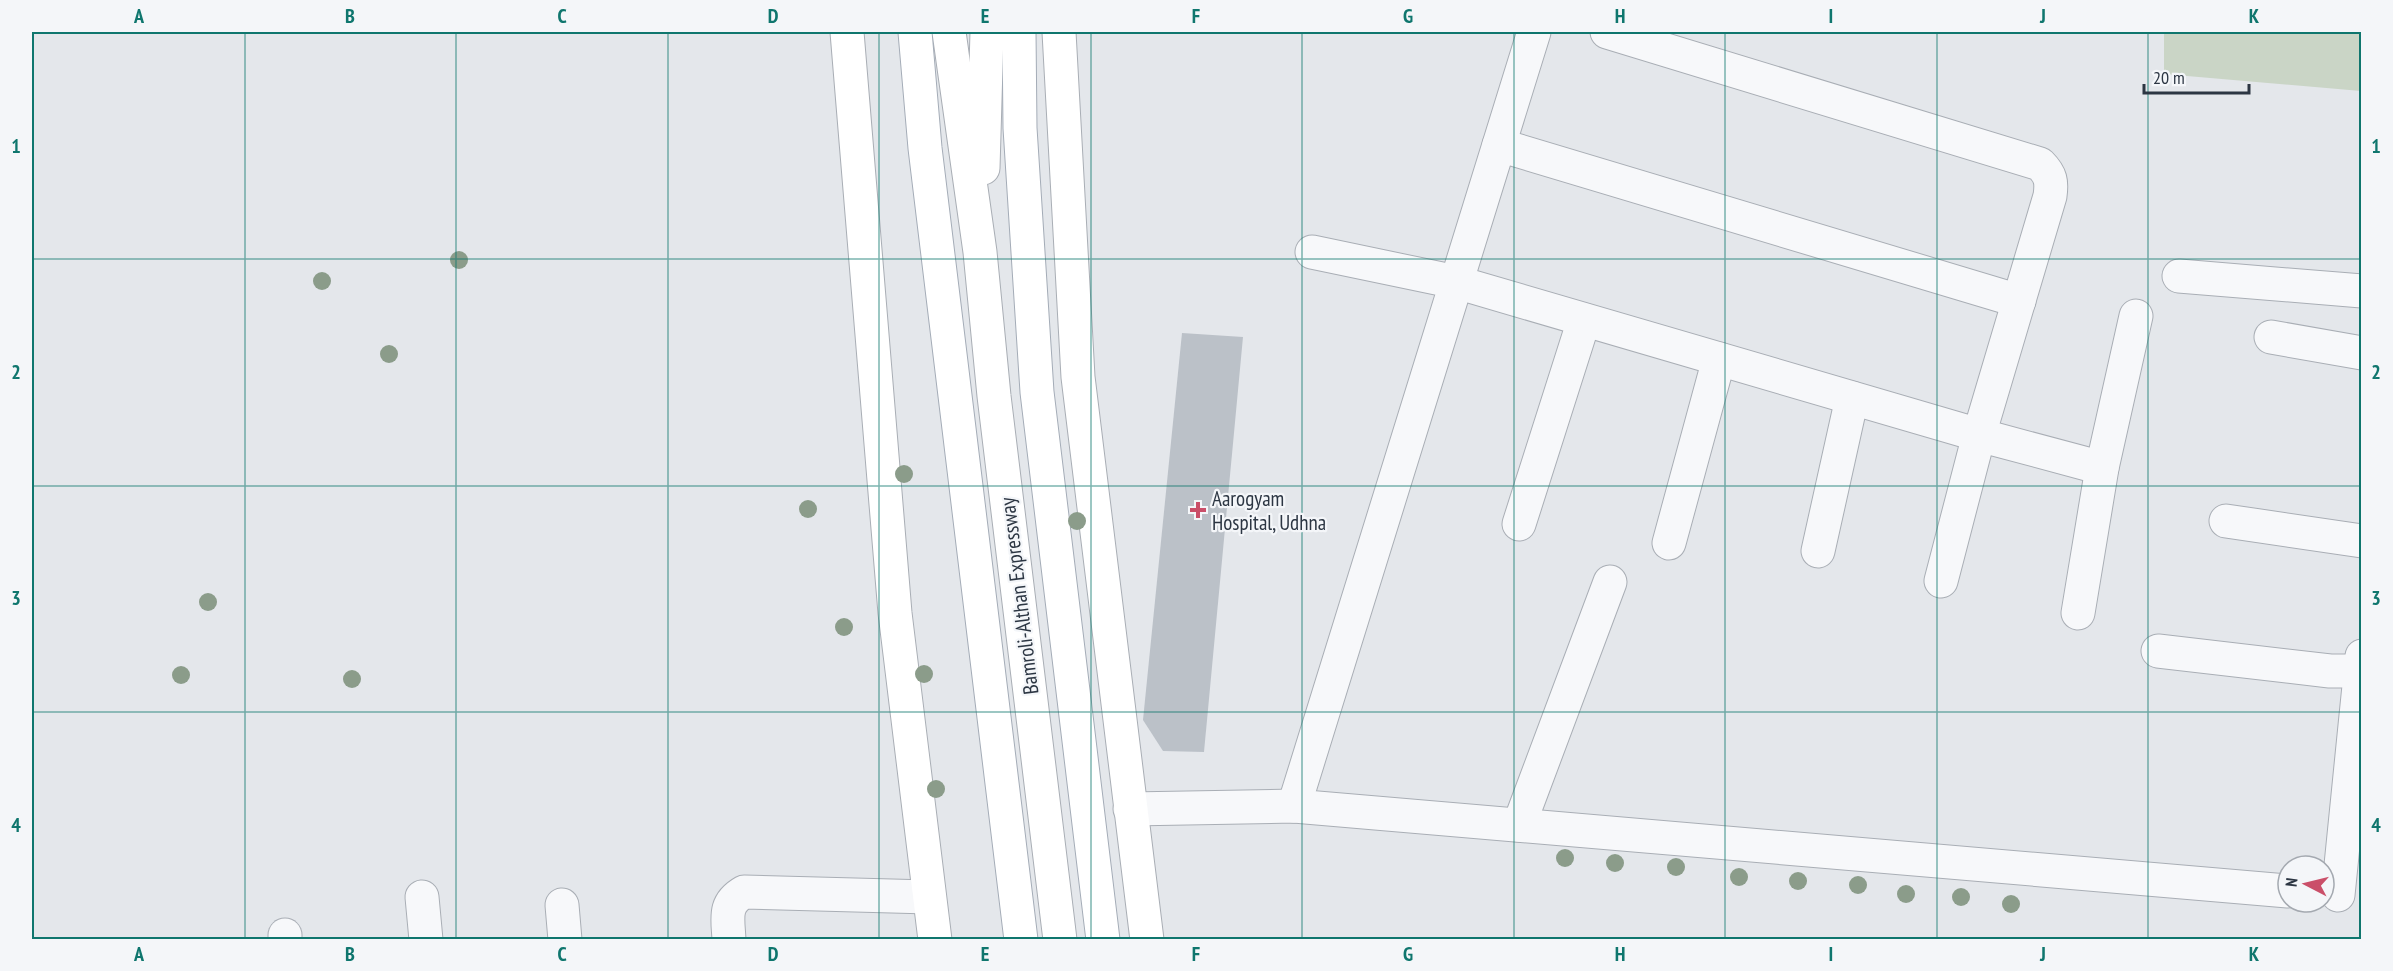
<svg xmlns="http://www.w3.org/2000/svg" width="2393" height="971" viewBox="0 0 2393 971" font-family="'PT Sans Narrow',sans-serif">
<style>
.green{fill:#cad5c6}
.building{fill:#bbc1c8}
.lines{fill:none;stroke-linecap:round;stroke-linejoin:round}
.street-casing{stroke:#a9aeb5;stroke-width:35}
.secondary-casing{stroke:#a9aeb5;stroke-width:35}
.primary-casing{stroke:#a4acb7;stroke-width:35}
.street{stroke:#f7f8fa;stroke-width:33}
.secondary{stroke:#fff;stroke-width:33}
.primary{stroke:#fff;stroke-width:33}
.tree{fill:#8b9c8a}
.grid{fill:none;stroke:#0f766e;stroke-width:1.5;stroke-opacity:0.55}
.poi-dot{fill:#ca4f69;stroke:#f4f6f9;stroke-width:2}
.labels{text-anchor:middle;dominant-baseline:central;stroke-width:4.5;stroke-linejoin:round;paint-order:stroke}
.poi-label{font-size:21px;fill:#2c3643;stroke:#f4f6f9;text-anchor:start}
.street-label{font-size:21px;fill:#2c3643;stroke:#f4f6f9}
.neatline{fill:none;stroke:#0f766e;stroke-width:2}
.grid-label{font-size:20px;text-anchor:middle;font-weight:bold;fill:#0f766e}
</style>
<rect width="100%" height="100%" fill="#e4e7eb"/>
<!-- green -->
<path class="green" d="M2164,32H2361V91L2164,74Z"/>
<!-- building -->
<path class="building" d="M1182,333L1243,337L1204,752L1163,751L1143,720Z"/>
<g class="lines">
<defs>
<g id="street">
<path d="M1607,32L2040,164C2051,175 2052,182 2050,196L1979,435L1941,581"/>
<path d="M1499,145L2019,301"/>
<path d="M1312,252L1456,282L1979,435L2102,468"/>
<path d="M2179,276L2362,291"/>
<path d="M2271,337L2362,353"/>
<path d="M2226,521L2362,541"/>
<path d="M1519,524L1584,320"/>
<path d="M1669,543L1719,359"/>
<path d="M1818,551L1852,398"/>
<path d="M2078,613L2102,468L2136,316"/>
<path d="M2158,651L2330,671H2362"/>
<path d="M1294,806L1534,32"/>
<path d="M1130,809L1294,806L2288,891"/>
<path d="M1519,825L1610,582"/>
<path d="M2338,895L2362,656"/>
<path d="M422,897L426,940"/>
<path d="M562,905L565,940"/>
<path d="M285,935V940"/>
<path d="M729,940C728,918 723,904 744,892L929,897"/>
</g>
<g id="secondary">
<path d="M847,32L895,613L935,940"/>
<path d="M949,32L980,252L994,396L1060,940"/>
<path d="M1059,32L1078,377L1147,940"/>
<path d="M983,168L987,32"/>
</g>
<g id="primary">
<path d="M915,32L925,148L1021,940"/>
<path d="M1019,32L1020,128L1037,392L1103,940"/>
</g>
</defs>
<!-- street casing -->
<use href="#street" class="street-casing"/>
<!-- secondary casing -->
<use href="#secondary" class="secondary-casing"/>
<!-- primary casing -->
<use href="#primary" class="primary-casing"/>
<!-- street -->
<use href="#street" class="street"/>
<!-- secondary -->
<use href="#secondary" class="secondary"/>
<!-- primary -->
<use href="#primary" class="primary"/>
</g>
<!-- trees -->
<g class="tree">
<circle cx="459" cy="260" r="9"/>
<circle cx="322" cy="281" r="9"/>
<circle cx="389" cy="354" r="9"/>
<circle cx="904" cy="474" r="9"/>
<circle cx="808" cy="509" r="9"/>
<circle cx="1077" cy="521" r="9"/>
<circle cx="208" cy="602" r="9"/>
<circle cx="844" cy="627" r="9"/>
<circle cx="924" cy="674" r="9"/>
<circle cx="181" cy="675" r="9"/>
<circle cx="352" cy="679" r="9"/>
<circle cx="936" cy="789" r="9"/>
<circle cx="1565" cy="858" r="9"/>
<circle cx="1615" cy="863" r="9"/>
<circle cx="1676" cy="867" r="9"/>
<circle cx="1739" cy="877" r="9"/>
<circle cx="1798" cy="881" r="9"/>
<circle cx="1858" cy="885" r="9"/>
<circle cx="1906" cy="894" r="9"/>
<circle cx="1961" cy="897" r="9"/>
<circle cx="2011" cy="904" r="9"/>
</g>
<!-- grid -->
<path class="grid" d="M245,32V940M456,32V940M668,32V940M879,32V940M1091,32V940M1302,32V940M1514,32V940M1725,32V940M1937,32V940M2148,32V940M32,259H2362M32,486H2362M32,712H2362"/>
<!-- markers -->
<path class="poi-dot" d="M1195 501h6v6h6v6h-6v6h-6v-6h-6v-6h6z"/>
<g class="labels">
<!-- poi labels -->
<g class="poi-label">
<text x="1212" y="498">Aarogyam<tspan x="1212" dy="24">Hospital, Udhna</tspan></text>
</g>
<!-- street labels -->
<g class="street-label">
<text transform="translate(1019 596) rotate(-97)">Bamroli-Althan Expressway</text>
</g>
</g>
<!-- border -->
<rect width="2393" height="971" fill="none" stroke="#f4f6f9" stroke-width="66"/>
<!-- north arrow -->
<g transform="translate(2306 884) rotate(277)"><circle r="28" fill="#f4f6f9" stroke="#a4a9b0" stroke-width="1.5"/>
<path d="M0-4.5L10 22L0 15L-10 22Z" fill="#ca4f69"/>
<text y="-9" font-size="16" font-weight="bold" text-anchor="middle" fill="#2c3643">N</text>
</g>
<!-- scale -->
<path d="M2144 84v9h105v-9" fill="none" stroke="#2c3643" stroke-width="3"/>
<text x="2153" y="84" font-size="18" fill="#2c3643" stroke="#f4f6f9" stroke-width="4.5" paint-order="stroke">20 m</text>
<rect x="33" y="33" width="2327" height="905" class="neatline"/>
<g class="grid-label">
<text x="139" y="23">A</text>
<text x="350" y="23">B</text>
<text x="562" y="23">C</text>
<text x="773" y="23">D</text>
<text x="985" y="23">E</text>
<text x="1196" y="23">F</text>
<text x="1408" y="23">G</text>
<text x="1620" y="23">H</text>
<text x="1831" y="23">I</text>
<text x="2043" y="23">J</text>
<text x="2254" y="23">K</text>
<text x="16" y="153">1</text>
<text x="2376" y="153">1</text>
<text x="16" y="379">2</text>
<text x="2376" y="379">2</text>
<text x="16" y="605">3</text>
<text x="2376" y="605">3</text>
<text x="16" y="832">4</text>
<text x="2376" y="832">4</text>
<text x="139" y="961">A</text>
<text x="350" y="961">B</text>
<text x="562" y="961">C</text>
<text x="773" y="961">D</text>
<text x="985" y="961">E</text>
<text x="1196" y="961">F</text>
<text x="1408" y="961">G</text>
<text x="1620" y="961">H</text>
<text x="1831" y="961">I</text>
<text x="2043" y="961">J</text>
<text x="2254" y="961">K</text>
</g>
</svg>
